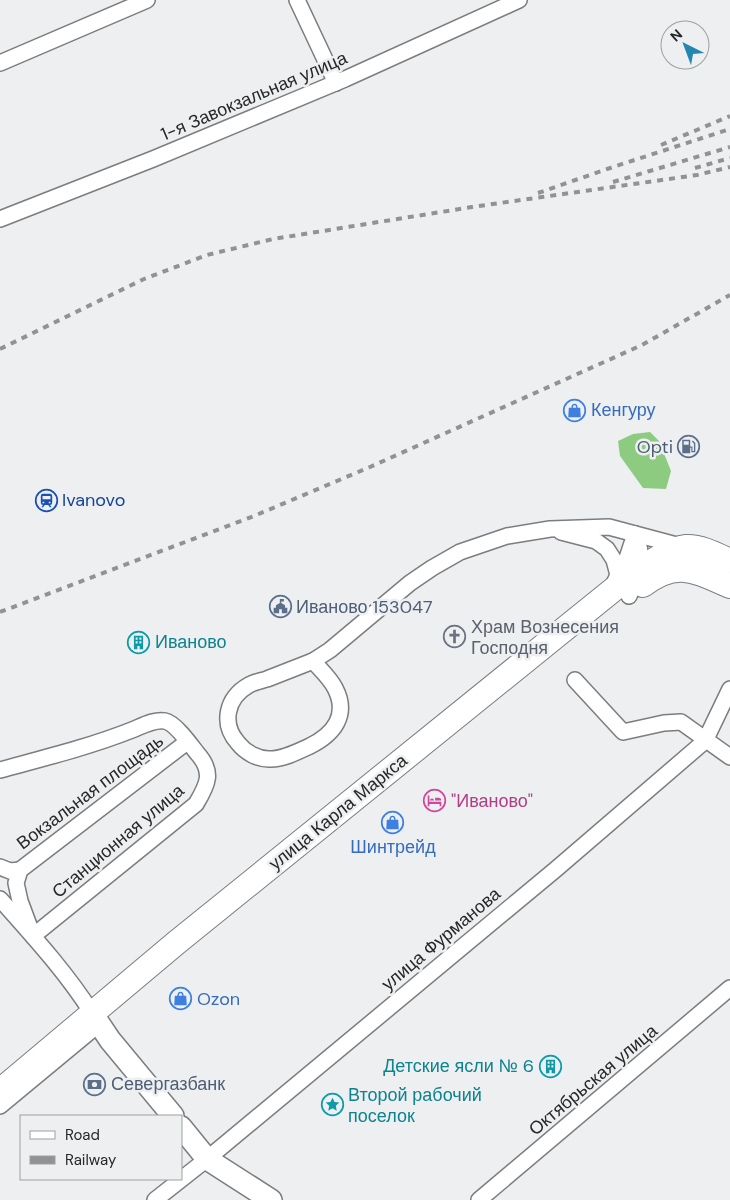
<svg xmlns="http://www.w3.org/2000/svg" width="730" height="1200" viewBox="0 0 730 1200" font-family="'DM Sans',sans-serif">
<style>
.forest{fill:#8dcc80}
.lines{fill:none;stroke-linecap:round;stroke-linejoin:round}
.street-casing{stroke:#7b7d7f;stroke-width:18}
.secondary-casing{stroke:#7b7d7f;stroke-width:24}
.primary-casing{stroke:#7b7d7f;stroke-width:26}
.street{stroke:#fff;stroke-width:15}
.secondary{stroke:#fff;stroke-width:21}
.primary{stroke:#fff;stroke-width:24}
.rail{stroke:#909293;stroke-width:4;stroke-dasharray:6 6;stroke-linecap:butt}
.labels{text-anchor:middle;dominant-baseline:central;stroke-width:5;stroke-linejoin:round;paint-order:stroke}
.street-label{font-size:18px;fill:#262727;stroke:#edeff1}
.shop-label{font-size:18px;fill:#366cbe;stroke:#edeff1;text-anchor:start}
.service-label{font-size:18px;fill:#4e5e75;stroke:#edeff1;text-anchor:start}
.transit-label{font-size:18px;fill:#164399;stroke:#edeff1;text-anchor:start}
.worship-label{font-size:18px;fill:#5b616d;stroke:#edeff1;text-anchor:start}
.culture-label{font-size:18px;fill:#0d838f;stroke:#edeff1;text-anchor:start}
.hotel-label{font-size:18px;fill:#b23c85;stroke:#edeff1;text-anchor:start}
</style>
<rect width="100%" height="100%" fill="#edeff1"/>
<!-- forest -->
<path class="forest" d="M650,432L659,441L671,471L666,489L643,488L620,456L618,441L633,434Z"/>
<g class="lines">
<defs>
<g id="street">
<path d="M297,0L336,83"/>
<path d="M0,63L147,0"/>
<path d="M0,219L153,159L345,79L519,0"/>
<path d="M561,532L596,541L607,549L614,560L618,575L611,590"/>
<path d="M619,582L635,534"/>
<path d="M629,596C639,575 645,555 635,534"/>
<path d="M313,661L330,650L410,583L432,568L460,552L507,536L550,529L609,527L684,547"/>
<path d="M313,661C321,670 330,678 335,688C349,715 334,734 310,746C299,751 284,759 271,759C258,760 245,752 238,743C221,724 226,698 249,685C254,682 261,681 267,679C282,673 298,667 313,661Z"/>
<path d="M575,680L623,732L664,723L681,722L730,757"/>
<path d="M0,770C44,758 89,747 132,730C142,726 154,719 165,721C175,723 190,744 197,753C214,772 208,784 196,804L33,936"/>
<path d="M0,867L10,871L20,870"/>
<path d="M0,899C32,935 66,972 92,1013"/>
<path d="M33,936L20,901L16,883L20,870L187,742"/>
<path d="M0,1106L99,1024"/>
<path d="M155,1200L207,1159L555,870L705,741L730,689"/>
<path d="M479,1200L730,988"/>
</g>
<g id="secondary">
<path d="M92,1013L110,1040L173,1116"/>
<path d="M181,1127L207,1159L271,1200"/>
</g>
<g id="primary">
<path d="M643,585C677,559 695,571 730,586"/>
<path d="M0,1091L176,943L619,585C634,573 666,549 686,547C700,546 717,555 730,561"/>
</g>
</defs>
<!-- street casing -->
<use href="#street" class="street-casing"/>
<!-- secondary casing -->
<use href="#secondary" class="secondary-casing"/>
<!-- primary casing -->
<use href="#primary" class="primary-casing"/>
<!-- street -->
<use href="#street" class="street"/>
<!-- secondary -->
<use href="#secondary" class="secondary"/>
<!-- primary -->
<use href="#primary" class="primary"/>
<!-- rail -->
<g class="rail">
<path d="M661,145L730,116"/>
<path d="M695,168L730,158"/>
<path d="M613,182L730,147"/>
<path d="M538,193L616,166L730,129"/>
<path d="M0,349L144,279L207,255L273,239L472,207L697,175L730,167"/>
<path d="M0,612L254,516L370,467L642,345L730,295"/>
</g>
</g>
<!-- icons -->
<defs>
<symbol id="shop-ring" viewBox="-11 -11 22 22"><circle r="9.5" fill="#edeff1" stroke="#3f7fe0" stroke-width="1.5"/><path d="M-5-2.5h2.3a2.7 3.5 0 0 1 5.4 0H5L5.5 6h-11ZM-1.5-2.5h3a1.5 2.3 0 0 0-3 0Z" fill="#3f7fe0"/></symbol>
<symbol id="fuel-ring" viewBox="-11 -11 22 22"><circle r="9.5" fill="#edeff1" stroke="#5c6f8a" stroke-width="1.5"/><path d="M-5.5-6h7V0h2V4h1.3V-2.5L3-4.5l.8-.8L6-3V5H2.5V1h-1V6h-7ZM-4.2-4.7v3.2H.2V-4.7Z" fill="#5c6f8a"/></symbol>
<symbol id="station-ring" viewBox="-11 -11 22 22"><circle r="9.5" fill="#edeff1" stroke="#1a4fb4" stroke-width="1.5"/><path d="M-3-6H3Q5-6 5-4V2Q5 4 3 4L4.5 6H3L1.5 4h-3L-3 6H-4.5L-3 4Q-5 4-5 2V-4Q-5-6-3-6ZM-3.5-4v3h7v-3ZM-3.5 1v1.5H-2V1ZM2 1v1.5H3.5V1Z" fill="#1a4fb4"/></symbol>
<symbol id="civic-ring" viewBox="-11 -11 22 22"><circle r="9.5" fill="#edeff1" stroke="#5c6f8a" stroke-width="1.5"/><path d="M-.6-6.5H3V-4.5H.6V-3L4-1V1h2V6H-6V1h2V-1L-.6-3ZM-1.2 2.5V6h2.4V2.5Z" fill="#5c6f8a"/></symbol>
<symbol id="church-ring" viewBox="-11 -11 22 22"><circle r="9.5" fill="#edeff1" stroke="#6b7280" stroke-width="1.5"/><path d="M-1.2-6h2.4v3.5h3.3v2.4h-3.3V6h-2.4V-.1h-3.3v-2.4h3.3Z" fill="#6b7280"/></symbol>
<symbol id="building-ring" viewBox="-11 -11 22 22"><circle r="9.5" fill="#edeff1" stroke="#0f9aa8" stroke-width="1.5"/><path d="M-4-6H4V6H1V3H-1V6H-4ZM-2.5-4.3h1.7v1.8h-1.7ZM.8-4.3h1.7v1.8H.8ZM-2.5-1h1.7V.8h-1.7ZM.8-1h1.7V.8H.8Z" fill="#0f9aa8"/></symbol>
<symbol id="hotel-ring" viewBox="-11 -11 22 22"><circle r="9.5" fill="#edeff1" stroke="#d1479c" stroke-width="1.5"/><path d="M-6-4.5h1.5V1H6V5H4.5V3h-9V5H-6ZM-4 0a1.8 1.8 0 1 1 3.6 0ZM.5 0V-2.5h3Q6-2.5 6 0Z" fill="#d1479c"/></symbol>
<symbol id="bank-ring" viewBox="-11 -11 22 22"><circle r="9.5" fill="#edeff1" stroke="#5c6f8a" stroke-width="1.5"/><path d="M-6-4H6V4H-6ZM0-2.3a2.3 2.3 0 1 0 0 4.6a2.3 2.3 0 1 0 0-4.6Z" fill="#5c6f8a"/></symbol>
<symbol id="sight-ring" viewBox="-11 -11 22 22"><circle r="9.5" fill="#edeff1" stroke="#0f9aa8" stroke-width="1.5"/><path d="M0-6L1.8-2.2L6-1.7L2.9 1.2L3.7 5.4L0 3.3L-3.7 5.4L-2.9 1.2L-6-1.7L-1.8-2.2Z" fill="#0f9aa8"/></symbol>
</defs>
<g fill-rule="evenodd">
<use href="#shop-ring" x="562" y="398" width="25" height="25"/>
<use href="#fuel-ring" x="676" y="434" width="25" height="25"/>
<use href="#station-ring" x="34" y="488" width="25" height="25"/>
<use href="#civic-ring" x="268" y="594" width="25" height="25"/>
<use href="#church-ring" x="442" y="624" width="25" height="25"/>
<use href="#building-ring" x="126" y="630" width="25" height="25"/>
<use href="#hotel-ring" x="422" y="788" width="25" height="25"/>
<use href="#shop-ring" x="380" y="810" width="25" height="25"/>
<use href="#shop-ring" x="168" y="986" width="25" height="25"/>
<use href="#building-ring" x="538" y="1054" width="25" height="25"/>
<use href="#bank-ring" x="82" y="1072" width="25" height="25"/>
<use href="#sight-ring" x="320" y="1092" width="25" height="25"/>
</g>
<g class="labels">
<!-- street labels -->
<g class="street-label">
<text transform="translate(254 96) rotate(-23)">1-я Завокзальная улица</text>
<text transform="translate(90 792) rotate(-37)">Вокзальная площадь</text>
<text transform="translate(338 812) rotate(-39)">улица Карла Маркса</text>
<text transform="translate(118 841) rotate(-40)">Станционная улица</text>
<text transform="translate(441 939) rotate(-40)">улица Фурманова</text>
<text transform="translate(593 1080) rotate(-40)">Октябрьская улица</text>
</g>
<!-- shop labels -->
<g class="shop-label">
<text x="591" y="410">Кенгуру</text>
<text x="393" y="847" text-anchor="middle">Шинтрейд</text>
<text x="197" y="999">Ozon</text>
</g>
<!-- service labels -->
<g class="service-label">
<text x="673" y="447" text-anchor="end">Opti</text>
<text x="296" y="607">Иваново 153047</text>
<text x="111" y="1084">Севергазбанк</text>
</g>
<!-- transit labels -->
<g class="transit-label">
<text x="62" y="500">Ivanovo</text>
</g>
<!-- worship labels -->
<g class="worship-label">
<text x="471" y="627">Храм Вознесения<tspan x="471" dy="21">Господня</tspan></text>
</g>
<!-- culture labels -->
<g class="culture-label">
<text x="155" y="642">Иваново</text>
<text x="534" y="1066" text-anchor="end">Детские ясли № 6</text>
<text x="348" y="1095">Второй рабочий<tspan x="348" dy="21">поселок</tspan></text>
</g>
<!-- hotel labels -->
<g class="hotel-label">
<text x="451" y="801">"Иваново"</text>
</g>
</g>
<!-- legend -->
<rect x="20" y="1115" width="162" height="65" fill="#edeff1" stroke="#9d9fa0"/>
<rect x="30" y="1131" width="25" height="8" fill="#ffffff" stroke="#9d9fa0"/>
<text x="65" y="1140" font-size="15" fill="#262727">Road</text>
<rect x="30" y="1156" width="25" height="8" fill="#909293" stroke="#9d9fa0"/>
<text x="65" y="1165" font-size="15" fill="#262727">Railway</text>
<!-- north arrow -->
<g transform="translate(685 45) rotate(318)"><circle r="24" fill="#edeff1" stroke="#9d9fa0"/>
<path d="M0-4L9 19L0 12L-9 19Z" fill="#2686b2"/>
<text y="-8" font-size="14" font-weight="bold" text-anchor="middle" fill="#262727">N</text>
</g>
</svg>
